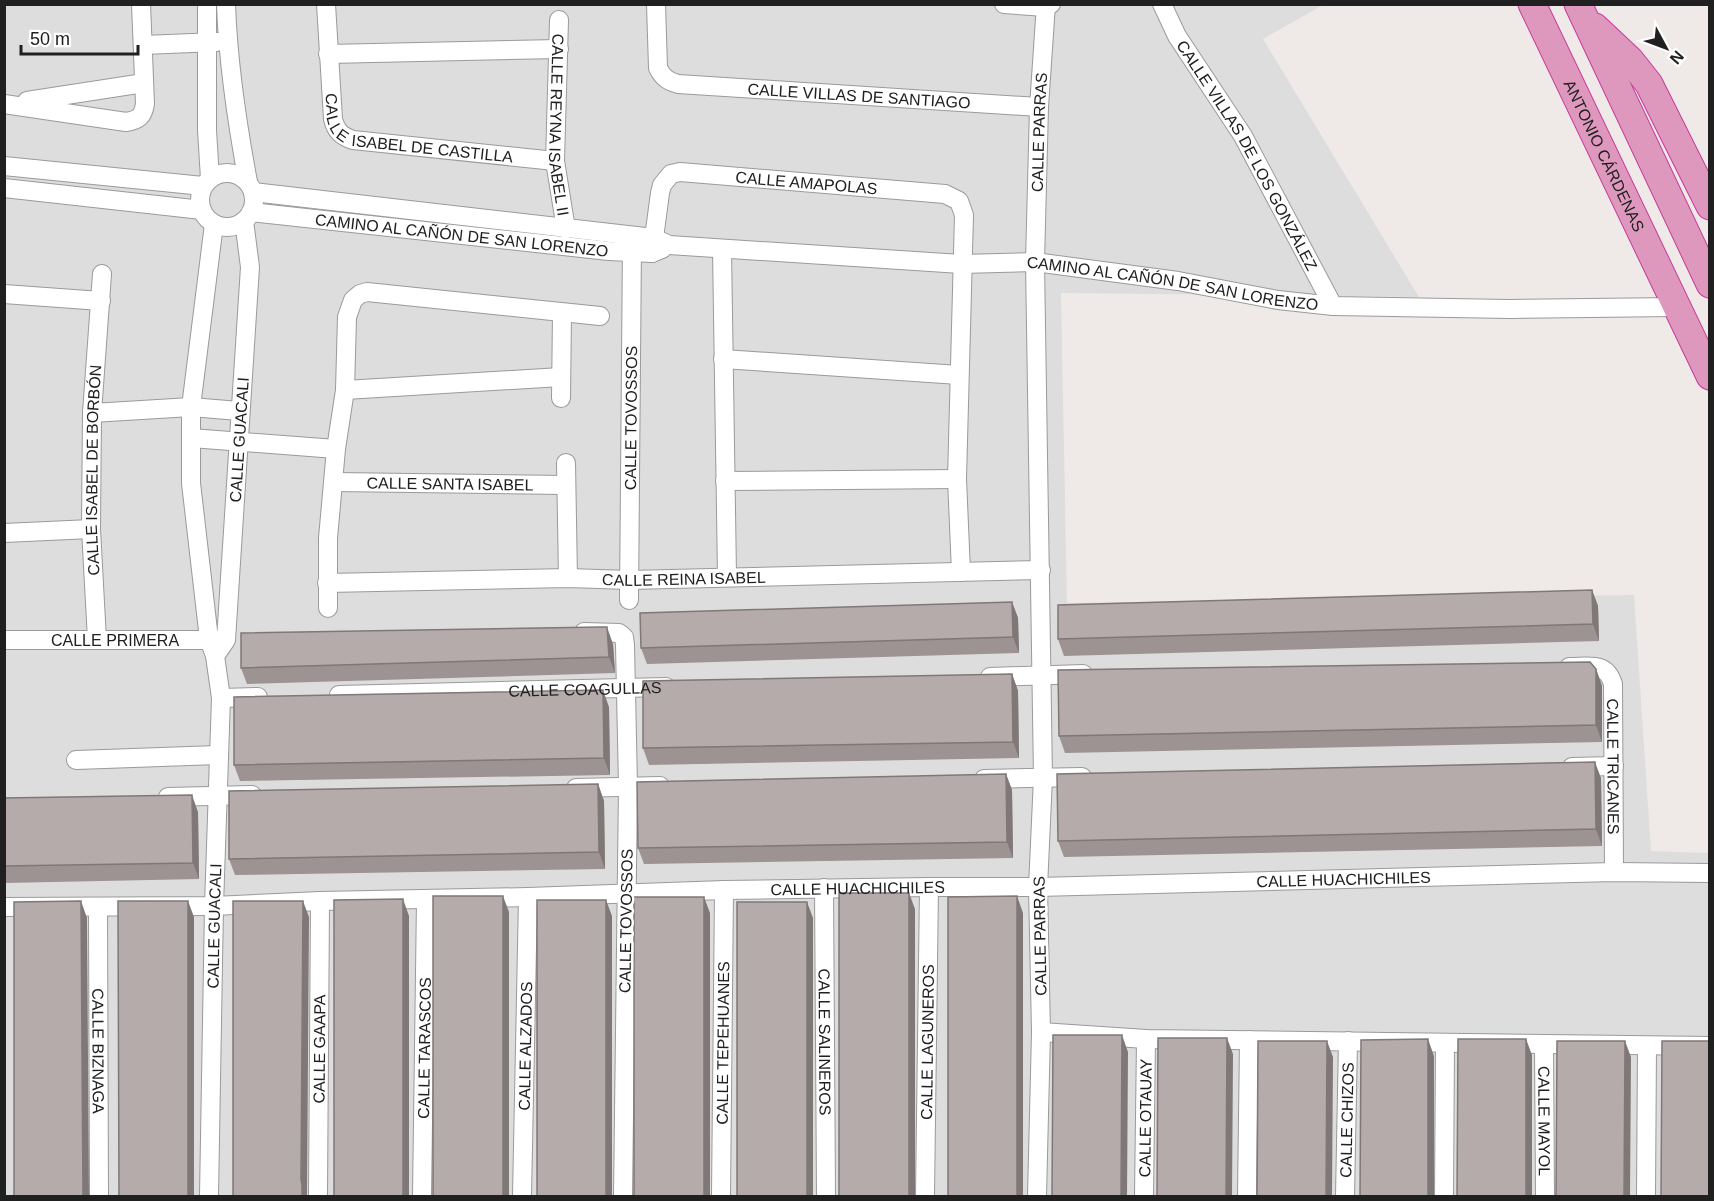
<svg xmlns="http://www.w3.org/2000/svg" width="1714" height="1201" viewBox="0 0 1714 1201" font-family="Arial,sans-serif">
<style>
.residential{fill:#dedddd}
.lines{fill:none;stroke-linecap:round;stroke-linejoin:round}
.minor-casing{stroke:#9a9a9a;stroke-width:20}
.highway-casing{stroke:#c83a9b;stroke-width:29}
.minor{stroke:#fff;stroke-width:18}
.highway{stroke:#de98bd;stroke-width:27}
.wall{fill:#9c9392}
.shaded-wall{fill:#7f7877}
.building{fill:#b5abaa;stroke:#7f7877;stroke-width:1.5}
.labels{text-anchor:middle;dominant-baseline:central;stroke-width:5;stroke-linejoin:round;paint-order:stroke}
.street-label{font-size:16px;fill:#202020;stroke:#fff}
</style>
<rect width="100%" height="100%" fill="#efeae8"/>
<!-- residential -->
<path class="residential" d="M5,5H1323L1263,39L1419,297L1061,293L1067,603L1634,595L1651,851L1709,853V1196H5Z"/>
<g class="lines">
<defs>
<g id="minor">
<path d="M207,4V130L210,179"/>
<path d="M226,4C228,65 237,123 248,182"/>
<path id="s1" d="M326,4L333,119C336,131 341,136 353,140L555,161"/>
<path id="s2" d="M656,4L658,68C663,78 668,81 678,84L1039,107"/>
<path d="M1004,4L1045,7L1051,4"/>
<path id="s3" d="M1162,4L1177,36L1243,136L1333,306"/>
<path id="s4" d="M559,20L555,161L566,229"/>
<path d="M143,45L217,42"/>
<path d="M328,54L559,49"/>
<path d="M27,101L144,83"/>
<path d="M4,104L126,122C139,120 143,116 145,104L141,4"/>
<path d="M4,166L203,186"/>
<circle cx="227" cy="200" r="27"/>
<path d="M4,188L202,210"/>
<path id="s5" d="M253,192L654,238L669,245L961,264L1035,262L1178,281L1278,300L1333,306L1510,309L1676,307"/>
<path id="s6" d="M251,212L609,251L652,253L662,249"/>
<path d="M722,249L727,576"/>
<path id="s7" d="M652,253L660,193L662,185L671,174L680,172L945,194L959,201L964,215L957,479L961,572"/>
<path d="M4,294L101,301"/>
<path d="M723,359L959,375"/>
<path d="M345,390L561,377"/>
<path d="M561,398L562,313"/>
<path d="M92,413L191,407L239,411"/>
<path d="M191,438L336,449"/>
<path d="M566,463L568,578"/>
<path d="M725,481L957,479"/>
<path id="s8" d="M334,482L565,485"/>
<path d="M4,533L91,529"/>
<path id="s9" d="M327,583L568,578L629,580L1041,570"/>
<path id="s10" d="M629,600L632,242"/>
<path d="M328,608V538L336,449L345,390L347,317L353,300L360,294L367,292L600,316"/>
<path d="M584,632L619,633L624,637L625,645L628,786L623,1196"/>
<path id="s11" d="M4,640H221"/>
<path id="s12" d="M97,640L91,529L92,413L102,274"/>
<path id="s13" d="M215,656L226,640L250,267L244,221"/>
<path id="s14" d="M1569,667C1589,667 1606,661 1613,684L1614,872"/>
<path d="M990,677L1083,674"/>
<path id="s15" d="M339,695L666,687"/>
<path d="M221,698L258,697"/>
<path d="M76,760L218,755"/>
<path d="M1572,767L1614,766"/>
<path d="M984,779L1082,777"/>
<path d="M576,788L660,786"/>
<path d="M168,797L252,795"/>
<path id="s16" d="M824,888L826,1196"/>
<path id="s17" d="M4,907L214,906L320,901L528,897L724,890L929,887H1038L1614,872L1710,873"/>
<path id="s18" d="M98,907L99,1196"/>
<path d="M1041,1032L1146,1039L1710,1046"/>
<path id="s19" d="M1544,1046L1545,1196"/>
<path id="s20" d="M209,1196L214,906L221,698L215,656L209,639L191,483V407L214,224"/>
<path id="s21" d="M318,1196L320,901"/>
<path id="s22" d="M422,1196L426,899"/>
<path id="s23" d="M522,1196L528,897"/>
<path id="s24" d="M721,1196L724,890"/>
<path id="s25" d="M925,1196L929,887"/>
<path id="s26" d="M1037,1196L1041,1032L1038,887L1043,778L1035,262L1039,107L1046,4"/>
<path id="s27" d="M1144,1196L1146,1039"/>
<path d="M1247,1196L1249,1040"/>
<path id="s28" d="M1345,1196L1348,1041"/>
<path d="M1444,1196L1445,1044"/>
<path d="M1646,1196L1647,1046"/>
</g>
<g id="highway">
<path id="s29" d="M1532,4L1710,376"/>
<path d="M1578,4L1710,284"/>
<path d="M1595,27L1630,60L1649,84L1710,206"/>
</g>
</defs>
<!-- minor casing -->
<use href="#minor" class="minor-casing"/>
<!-- highway casing -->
<use href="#highway" class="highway-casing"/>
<!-- minor -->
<use href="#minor" class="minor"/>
<!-- highway -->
<use href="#highway" class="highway"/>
</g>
<!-- wall -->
<g class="wall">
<path d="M1592,590L1598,606L1599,641L1064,656L1058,639Z"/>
<path d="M1012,602L1018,618L1019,653L647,664L641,648Z"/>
<path d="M613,644L615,673L247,684L241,668Z"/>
<path d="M1596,669L1602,686V742L1065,753L1059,736Z"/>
<path d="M1012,674L1018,691L1019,758L649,765L643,748Z"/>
<path d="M609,707L610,775L240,781L234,765Z"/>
<path d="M1006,774L1012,790L1013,858L644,864L638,848Z"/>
<path d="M1601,778L1602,846L1064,857L1058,841Z"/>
<path d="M598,784L604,801L605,869L235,875L229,859Z"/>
<path d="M4,798L198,812L199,879L4,883Z"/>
</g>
<!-- shaded-wall -->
<g class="shaded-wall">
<path d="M1592,590L1598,606L1599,641L1593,624Z"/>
<path d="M1012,602L1018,618L1019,653L1013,637Z"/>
<path d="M607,627L613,644L615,673L609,657Z"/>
<path d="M1596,669L1602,686V742L1596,725Z"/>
<path d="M1012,674L1018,691L1019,758L1013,742Z"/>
<path d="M603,690L609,707L610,775L604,758Z"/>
<path d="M1595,762L1601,778L1602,846L1596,829Z"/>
<path d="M1006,774L1012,790L1013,858L1007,842Z"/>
<path d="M598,784L604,801L605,869L599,852Z"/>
<path d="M192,795L198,812L199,879L193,863Z"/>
<path d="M909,893L915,909V1197H909Z"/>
<path d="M503,896L509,912V1197H503Z"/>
<path d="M1017,896L1023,913V1197H1017Z"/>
<path d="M704,897L710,913V1197H704Z"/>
<path d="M403,899L409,916V1197H403Z"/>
<path d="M606,900L612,916V1197H606Z"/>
<path d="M81,901L87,918L89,1197H83Z"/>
<path d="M188,901L194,917V1197H188Z"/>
<path d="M303,901L309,917L307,1197H302L301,1179Z"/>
<path d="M807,902L813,918V1197H807Z"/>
<path d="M1122,1035L1128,1052L1127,1197H1121Z"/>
<path d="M1227,1038L1233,1054L1232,1197H1226Z"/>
<path d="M1428,1039L1434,1056V1197H1428Z"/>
<path d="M1526,1039L1532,1055V1197H1526Z"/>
<path d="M1327,1041L1333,1057L1332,1197H1326Z"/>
<path d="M1625,1041L1631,1057L1630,1197H1624Z"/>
</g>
<!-- building -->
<g class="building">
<path d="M1592,590L1593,624L1058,639V605Z"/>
<path d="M1012,602L1013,637L641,648L640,613Z"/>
<path d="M601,627H607L609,657L241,668V633Z"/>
<path d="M1590,662L1596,669V725L1059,736L1058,670Z"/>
<path d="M1012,674L1013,742L643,748V681Z"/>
<path d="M603,690L604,758L234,765V697Z"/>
<path d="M1595,762L1596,829L1058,841L1057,774Z"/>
<path d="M1006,774L1007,842L638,848L637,782Z"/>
<path d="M598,784L599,852L229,859V791Z"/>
<path d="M192,795L193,863L4,866V798Z"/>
<rect x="839" y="893" width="70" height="304"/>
<rect x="433" y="896" width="70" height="301"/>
<path d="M1017,896V1197H948V897Z"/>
<rect x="634" y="897" width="70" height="300"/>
<path d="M403,899V1197H334V900Z"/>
<rect x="537" y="900" width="69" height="297"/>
<path d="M81,901L83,1197H14V902Z"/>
<path d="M118,901H188V1197H119Z"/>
<path d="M233,901H303L301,1179L302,1185V1197H233Z"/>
<rect x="737" y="902" width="70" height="295"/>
<path d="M1053,1035H1122L1121,1197H1052Z"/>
<path d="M1158,1038H1227L1226,1197H1157Z"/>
<path d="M1428,1039V1197H1360L1361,1040Z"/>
<path d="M1458,1039H1526V1197H1457Z"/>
<path d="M1258,1041H1327L1326,1197H1257Z"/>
<path d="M1557,1041H1625L1624,1197H1556Z"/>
<path d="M1662,1041H1710V1197H1661Z"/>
</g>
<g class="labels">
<!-- street labels -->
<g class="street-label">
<text stroke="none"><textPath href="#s2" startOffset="272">CALLE VILLAS DE SANTIAGO</textPath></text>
<text stroke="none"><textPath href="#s1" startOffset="198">CALLE ISABEL DE CASTILLA</textPath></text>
<text stroke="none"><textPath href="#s4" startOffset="105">CALLE REYNA ISABEL II</textPath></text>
<text stroke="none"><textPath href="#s26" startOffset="1064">CALLE PARRAS</textPath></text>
<text stroke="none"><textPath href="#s3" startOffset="174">CALLE VILLAS DE LOS GONZÁLEZ</textPath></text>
<text stroke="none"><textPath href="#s29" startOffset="168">ANTONIO CÁRDENAS</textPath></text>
<text stroke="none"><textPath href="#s7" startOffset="219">CALLE AMAPOLAS</textPath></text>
<text stroke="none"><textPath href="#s6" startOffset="212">CAMINO AL CAÑÓN DE SAN LORENZO</textPath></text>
<text stroke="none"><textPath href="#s5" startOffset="926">CAMINO AL CAÑÓN DE SAN LORENZO</textPath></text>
<text stroke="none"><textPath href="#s10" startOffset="182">CALLE TOVOSSOS</textPath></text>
<text stroke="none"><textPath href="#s13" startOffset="220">CALLE GUACALI</textPath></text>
<text stroke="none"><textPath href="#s12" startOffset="170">CALLE ISABEL DE BORBÓN</textPath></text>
<text stroke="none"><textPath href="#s8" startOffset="116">CALLE SANTA ISABEL</textPath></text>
<text stroke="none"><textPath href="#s9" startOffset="357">CALLE REINA ISABEL</textPath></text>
<text stroke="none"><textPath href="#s11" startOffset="111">CALLE PRIMERA</textPath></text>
<text stroke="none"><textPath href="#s15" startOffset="246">CALLE COAGULLAS</textPath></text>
<text stroke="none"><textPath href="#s14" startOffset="135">CALLE TRICANES</textPath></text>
<text stroke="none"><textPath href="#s17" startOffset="1340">CALLE HUACHICHILES</textPath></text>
<text stroke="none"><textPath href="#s17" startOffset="854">CALLE HUACHICHILES</textPath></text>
<text transform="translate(626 921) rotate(-89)">CALLE TOVOSSOS</text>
<text stroke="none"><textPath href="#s20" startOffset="270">CALLE GUACALI</textPath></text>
<text transform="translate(1040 936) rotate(-91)">CALLE PARRAS</text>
<text stroke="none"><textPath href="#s16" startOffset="154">CALLE SALINEROS</textPath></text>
<text stroke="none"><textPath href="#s25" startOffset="154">CALLE LAGUNEROS</textPath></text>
<text stroke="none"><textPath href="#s24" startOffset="153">CALLE TEPEHUANES</textPath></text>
<text stroke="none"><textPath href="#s23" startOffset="150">CALLE ALZADOS</textPath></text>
<text stroke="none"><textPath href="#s22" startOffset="148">CALLE TARASCOS</textPath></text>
<text stroke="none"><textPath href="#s21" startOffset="147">CALLE GAAPA</textPath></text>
<text stroke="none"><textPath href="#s18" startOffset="144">CALLE BIZNAGA</textPath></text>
<text stroke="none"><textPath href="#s27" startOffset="78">CALLE OTAUAY</textPath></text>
<text stroke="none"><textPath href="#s28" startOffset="76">CALLE CHIZOS</textPath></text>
<text stroke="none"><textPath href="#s19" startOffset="75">CALLE MAYOL</textPath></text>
</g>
</g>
<!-- border -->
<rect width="1714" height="1201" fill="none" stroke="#202020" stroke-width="12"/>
<!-- north arrow -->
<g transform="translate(1666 48) rotate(131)" stroke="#ffffff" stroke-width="4.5" paint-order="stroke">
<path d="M0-4.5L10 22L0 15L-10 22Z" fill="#202020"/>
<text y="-9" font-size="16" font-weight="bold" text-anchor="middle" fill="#202020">N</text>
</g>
<!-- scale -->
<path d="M21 45v9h117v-9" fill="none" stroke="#202020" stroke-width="3"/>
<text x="30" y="45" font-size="18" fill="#202020" stroke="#ffffff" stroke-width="4.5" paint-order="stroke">50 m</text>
</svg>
